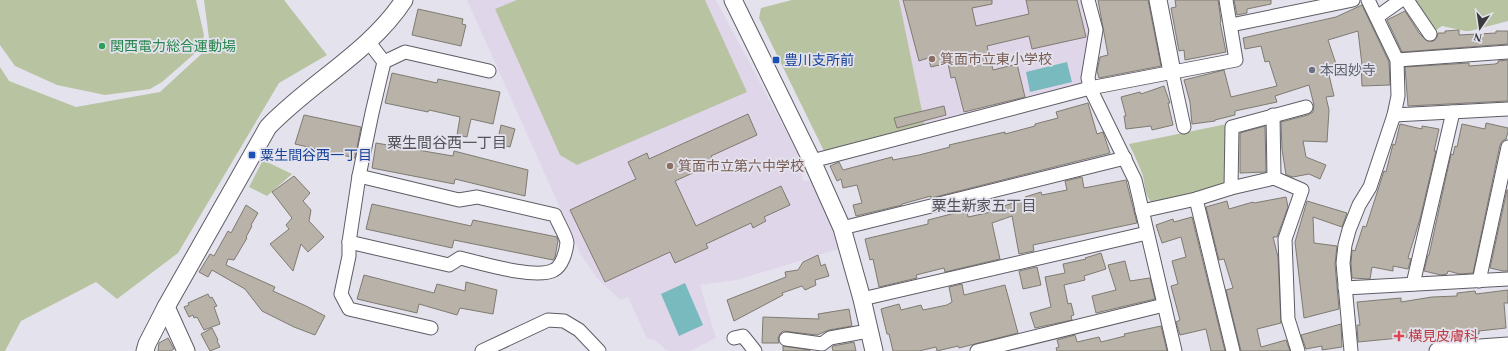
<svg xmlns="http://www.w3.org/2000/svg" width="1508" height="351" viewBox="0 0 1508 351" font-family="'Times New Roman','Noto Sans JP',serif">
<style>
.education{fill:#e0d6ea}
.green{fill:#b8c3a2}
.water{fill:#78babe}
.building{fill:#b8b2a9;stroke:#7f7a71}
.lines{fill:none;stroke-linecap:round;stroke-linejoin:round}
.minor-casing{stroke:#5e5c65;stroke-width:15}
.tertiary-casing{stroke:#5e5c65;stroke-width:19}
.minor{stroke:#fff;stroke-width:13}
.tertiary{stroke:#fff;stroke-width:17}
.leisure-dot{fill:#2e9e5b;stroke:#e4e3ed;stroke-width:1.5}
.education-dot{fill:#8d6e63;stroke:#e4e3ed;stroke-width:1.5}
.transit-dot{fill:#1a4fb4;stroke:#e4e3ed;stroke-width:1.5}
.worship-dot{fill:#6b7280;stroke:#e4e3ed;stroke-width:1.5}
.health-dot{fill:#e0444e;stroke:#e4e3ed;stroke-width:1.5}
.labels{text-anchor:middle;dominant-baseline:central;stroke-width:3.5;stroke-linejoin:round;paint-order:stroke}
.leisure-label{font-size:14px;fill:#27864d;stroke:#e4e3ed;text-anchor:start}
.education-label{font-size:14px;fill:#785e54;stroke:#e4e3ed;text-anchor:start}
.transit-label{font-size:14px;fill:#164399;stroke:#e4e3ed;text-anchor:start}
.worship-label{font-size:14px;fill:#5b616d;stroke:#e4e3ed;text-anchor:start}
.health-label{font-size:14px;fill:#be3a42;stroke:#e4e3ed;text-anchor:start}
.neighbourhood-label{font-size:15px;fill:#54535b;stroke:#e4e3ed}
</style>
<rect width="100%" height="100%" fill="#e4e3ed"/>
<!-- education -->
<g class="education">
<path d="M467,0H716L797,152L803,181L813,180L826,209L839,249L737,280L700,285L716,338L690,351H670L666,350L655,340L647,339L628,297L620,300L597,278L581,255Z"/>
<path d="M793,0H1083L1091,31L1080,87L824,151L759,18L761,8Z"/>
</g>
<!-- green -->
<g class="green">
<path d="M0,0H196L204,35L201,48L162,82L150,89L105,95L57,85L15,66L0,45Z"/>
<path d="M204,0H284L327,55L279,83L178,253L117,299L96,282L21,321L5,351H0V67L9,81L76,107L160,92L210,46Z"/>
<path d="M517,0H705L747,92L577,165L560,155L495,9Z"/>
<path d="M792,0H899L925,126L824,151L759,18L761,8Z"/>
<path d="M1413,0H1508V21L1470,31H1465L1442,26L1435,31Z"/>
<path d="M1227,124V177L1221,186L1152,203C1145,196 1145,186 1143,176C1139,165 1134,154 1129,144Z"/>
<path d="M263,160L292,174L267,196L249,187Z"/>
</g>
<!-- water -->
<g class="water">
<path d="M1067,62L1072,82L1030,92L1026,72Z"/>
<path d="M685,283L703,325L679,336L661,294Z"/>
</g>
<!-- building -->
<g class="building">
<path d="M903,0H992V4L972,8L976,26L1029,14L1026,0H1077L1086,37L1032,49L1029,36L987,46L993,70L1017,64L1025,97L964,112L955,77L951,78L948,63L931,67L928,58L919,61Z"/>
<path d="M1098,0H1148L1161,66L1099,78L1097,71L1100,57L1108,55Z"/>
<path d="M1175,0H1218L1221,21L1220,22L1226,52L1185,60L1184,50L1179,51L1171,8L1176,7Z"/>
<path d="M1234,0H1271V4L1247,9V13L1237,15Z"/>
<path d="M1362,5L1389,62L1390,85L1362,86L1361,65H1362L1358,31L1328,40L1336,64L1332,65L1335,73L1329,75L1334,96L1326,97L1329,110L1327,142L1303,141L1306,157L1326,165L1320,179L1309,174L1293,177L1286,175L1282,149L1281,122L1308,115L1313,112L1314,105L1309,85L1275,96L1277,102L1235,111V115L1215,120V121L1192,124L1190,102L1184,80L1224,70L1231,97L1277,86L1269,61L1265,62L1261,46L1245,49L1243,38L1336,17Z"/>
<path d="M418,9L463,19L462,24L466,25L461,46L412,35Z"/>
<path d="M1405,11L1419,33L1427,41H1434L1437,37L1438,33H1445V31L1459,30V35L1496,33V31H1508V44L1402,52L1387,20Z"/>
<path d="M1508,60V101L1408,106L1405,67L1469,63V66L1495,64L1498,63V61Z"/>
<path d="M392,73L437,83L438,79L500,92L493,124L471,119L467,137L457,135L460,117L429,110L428,112L385,103Z"/>
<path d="M1164,86L1170,103H1168L1173,125L1152,130L1151,126L1126,129L1124,116H1126L1121,97L1140,92L1141,94Z"/>
<path d="M1088,103L1097,134L1103,132L1110,153L931,198V196L902,204V205L856,216L853,205L862,203L857,185L843,188L841,179L837,181L830,166L839,162L843,170L892,157L893,160L919,155L950,147L949,145L1005,132V134L1035,126V124L1058,118L1056,112Z"/>
<path d="M944,106L946,115L897,128L894,118Z"/>
<path d="M748,114L757,135L711,156L715,163L675,181L696,226L781,186L790,205L764,217L766,221L753,228L751,223L706,244L708,248L675,263L670,252L605,282L570,210L636,179L628,162L647,153L649,159Z"/>
<path d="M304,115L361,127L355,158L295,144Z"/>
<path d="M1486,123L1508,128V132L1506,139L1502,141L1500,145L1473,273L1460,274L1448,271L1447,274L1441,275L1424,271L1428,255H1429L1451,154L1453,155L1455,146L1457,147L1462,124L1485,129Z"/>
<path d="M1400,124L1422,129V126L1439,129L1434,151H1436L1420,219L1408,258L1411,259L1408,269L1393,266V271L1372,267L1370,279L1352,278L1351,263L1352,250L1355,251L1363,226L1366,227L1384,171L1386,172L1393,144L1395,145Z"/>
<path d="M501,125L515,129L510,147L497,144Z"/>
<path d="M1265,126L1266,172L1240,173V133Z"/>
<path d="M376,143L453,156L454,151L528,170L525,196L455,179L454,184L372,168Z"/>
<path d="M294,176L310,193L303,201L311,210L309,221L324,237L308,252L301,244L293,271L270,244L289,229L286,225L292,218L272,192Z"/>
<path d="M1082,177L1084,188L1126,180L1137,223L1033,245L1034,251L1019,254L1012,216L992,223L1000,259L945,272L944,268L916,275L917,278L879,287L873,259L870,260L865,239L928,224V220L967,210L968,217L1005,209L1004,206L1025,199V197L1041,192L1042,195L1067,190L1065,181Z"/>
<path d="M1507,190H1508V271H1503L1490,268Z"/>
<path d="M1286,197L1288,207L1277,237H1273L1278,257L1281,323L1257,329L1261,347L1286,340L1290,351H1241L1226,290L1233,288L1224,259L1219,260L1206,207L1227,201L1229,209L1253,202L1254,203Z"/>
<path d="M1307,201L1347,213L1342,227L1313,217L1314,243L1337,246L1335,264L1339,309L1304,318L1295,242Z"/>
<path d="M372,204L471,226L473,220L557,237L558,241L555,257L553,260L454,240L452,248L366,229Z"/>
<path d="M246,205L258,213L251,225L252,226L246,237L247,238L234,260L228,259L226,265L275,287L273,291L306,306L325,316L315,335L294,327L262,311L245,289L212,270L208,277L199,272L210,254L214,256L228,231L231,233Z"/>
<path d="M1192,217L1225,351H1211L1206,329L1180,335L1176,322L1180,320L1171,286L1178,284L1172,261L1186,257L1181,237L1162,243L1156,225L1173,219L1174,222Z"/>
<path d="M1101,253L1106,269L1084,276L1085,280L1064,285L1068,304L1071,303L1074,315L1071,316L1072,320L1035,328L1030,313L1051,307L1045,277L1065,273L1063,264L1086,259L1085,258Z"/>
<path d="M818,255L821,266L825,264L829,276L815,280L816,285L805,290L802,286L782,293L783,295L734,321L727,300L786,277L785,272L798,270L803,262Z"/>
<path d="M1125,261L1130,281L1150,278L1155,299L1096,313L1092,296L1116,290L1108,265Z"/>
<path d="M1037,267L1041,285L1023,289L1019,271Z"/>
<path d="M364,275L434,293L437,284L465,291L466,282L497,290L493,314L460,308L457,315L419,304L417,313L357,299Z"/>
<path d="M962,284L964,295L1005,285L1018,333L959,348L958,346L937,351L936,347L919,351H893L889,334H887L881,309L899,304L901,310L921,305L923,310L947,305L952,302L949,287Z"/>
<path d="M1508,290V303H1504L1506,328L1479,331V334L1453,336V337L1410,340V337L1358,342L1357,325H1360L1357,302L1401,298V302L1432,297L1457,296V293L1475,291L1476,294Z"/>
<path d="M208,294L210,298L212,297L217,306L214,307L220,324L204,330L197,317L194,318L193,315L189,317L184,307L189,305L188,303Z"/>
<path d="M849,309L852,326L829,330L817,335L783,331L780,334L778,338L779,343H762L763,317L819,319L818,314Z"/>
<path d="M1341,324L1342,347L1322,350V346L1306,349L1301,335Z"/>
<path d="M1161,326L1167,351H1057L1056,348L1059,347L1057,340L1075,335L1077,342L1099,337L1101,342L1125,336L1124,334Z"/>
<path d="M212,328L218,340L217,341L220,347L210,351L201,334Z"/>
<path d="M168,338L174,349L170,351H158L159,343Z"/>
<path d="M854,342L856,351H833L832,347L833,346Z"/>
<path d="M783,346L810,350V351H783Z"/>
</g>
<g class="lines">
<defs>
<g id="minor">
<path d="M1088,0L1096,30L1088,78L1090,88L1135,180L1175,351"/>
<path d="M1407,0L1430,34"/>
<path d="M1377,17L1401,0"/>
<path d="M1231,25L1353,0"/>
<path d="M368,41L384,62L405,52L489,71"/>
<path d="M1397,60L1508,52"/>
<path d="M384,62L372,113L359,176L349,242V256L341,294L349,309L431,328"/>
<path d="M1172,72L1184,127"/>
<path d="M1273,115L1274,178"/>
<path d="M1394,115L1508,109"/>
<path d="M812,161L1090,88L1236,60L1226,0"/>
<path d="M1231,188L1232,127L1306,107"/>
<path d="M1196,199L1233,351"/>
<path d="M1142,211L1196,199L1231,188L1274,178L1302,190L1285,239L1288,319L1298,351"/>
<path d="M842,228L1125,158"/>
<path d="M349,242L449,265L460,258C481,263 536,280 554,270C562,266 566,252 567,243C567,237 557,221 555,215L477,197L459,200L359,176"/>
<path d="M1479,281L1508,147"/>
<path d="M1413,284L1453,112"/>
<path d="M1345,288L1508,279"/>
<path d="M862,299L1147,233"/>
<path d="M734,338L743,336L755,351"/>
<path d="M786,339L822,344L830,338L868,331"/>
<path d="M482,351L548,320L564,321L579,330L599,351"/>
<path d="M977,351L1164,305"/>
<path d="M1351,351L1343,263L1345,245L1349,230L1359,205L1370,187L1394,115L1398,96L1397,60L1368,0"/>
</g>
<g id="tertiary">
<path d="M733,0L812,161L842,228L862,299L874,351"/>
<path d="M1158,0L1172,72"/>
<path d="M166,307L186,351"/>
<path d="M145,351L147,344L166,307L268,127C311,82 370,52 404,0"/>
<path d="M1438,351L1508,346"/>
</g>
</defs>
<!-- minor casing -->
<use href="#minor" class="minor-casing"/>
<!-- tertiary casing -->
<use href="#tertiary" class="tertiary-casing"/>
<!-- minor -->
<use href="#minor" class="minor"/>
<!-- tertiary -->
<use href="#tertiary" class="tertiary"/>
</g>
<!-- markers -->
<circle class="leisure-dot" cx="102" cy="46" r="4"/>
<g class="education-dot">
<circle cx="932" cy="59" r="4"/>
<circle cx="670" cy="166" r="4"/>
</g>
<g class="transit-dot">
<rect x="772" y="56" width="8" height="8" rx="2"/>
<rect x="248" y="151" width="8" height="8" rx="2"/>
</g>
<circle class="worship-dot" cx="1312" cy="70" r="4"/>
<path class="health-dot" d="M1397 330h4v4h4v4h-4v4h-4v-4h-4v-4h4z"/>
<g class="labels">
<!-- leisure labels -->
<g class="leisure-label">
<text x="110" y="46">関西電力総合運動場</text>
</g>
<!-- education labels -->
<g class="education-label">
<text x="940" y="59">箕面市立東小学校</text>
<text x="678" y="166">箕面市立第六中学校</text>
</g>
<!-- transit labels -->
<g class="transit-label">
<text x="784" y="60">豊川支所前</text>
<text x="260" y="155">粟生間谷西一丁目</text>
</g>
<!-- worship labels -->
<g class="worship-label">
<text x="1320" y="70">本因妙寺</text>
</g>
<!-- health labels -->
<g class="health-label">
<text x="1408" y="336">横見皮膚科</text>
</g>
<!-- neighbourhood labels -->
<g class="neighbourhood-label">
<text x="447" y="143">粟生間谷西一丁目</text>
<text x="984" y="206">粟生新家五丁目</text>
</g>
</g>
<!-- north arrow -->
<g transform="translate(1480 28) rotate(193)" stroke="#e4e3ed" stroke-width="3" paint-order="stroke">
<path d="M0-3L7 15L0 10L-7 15Z" fill="#3a3a3e"/>
<text y="-6" font-size="11" font-weight="bold" text-anchor="middle" fill="#3a3a3e">N</text>
</g>
</svg>
